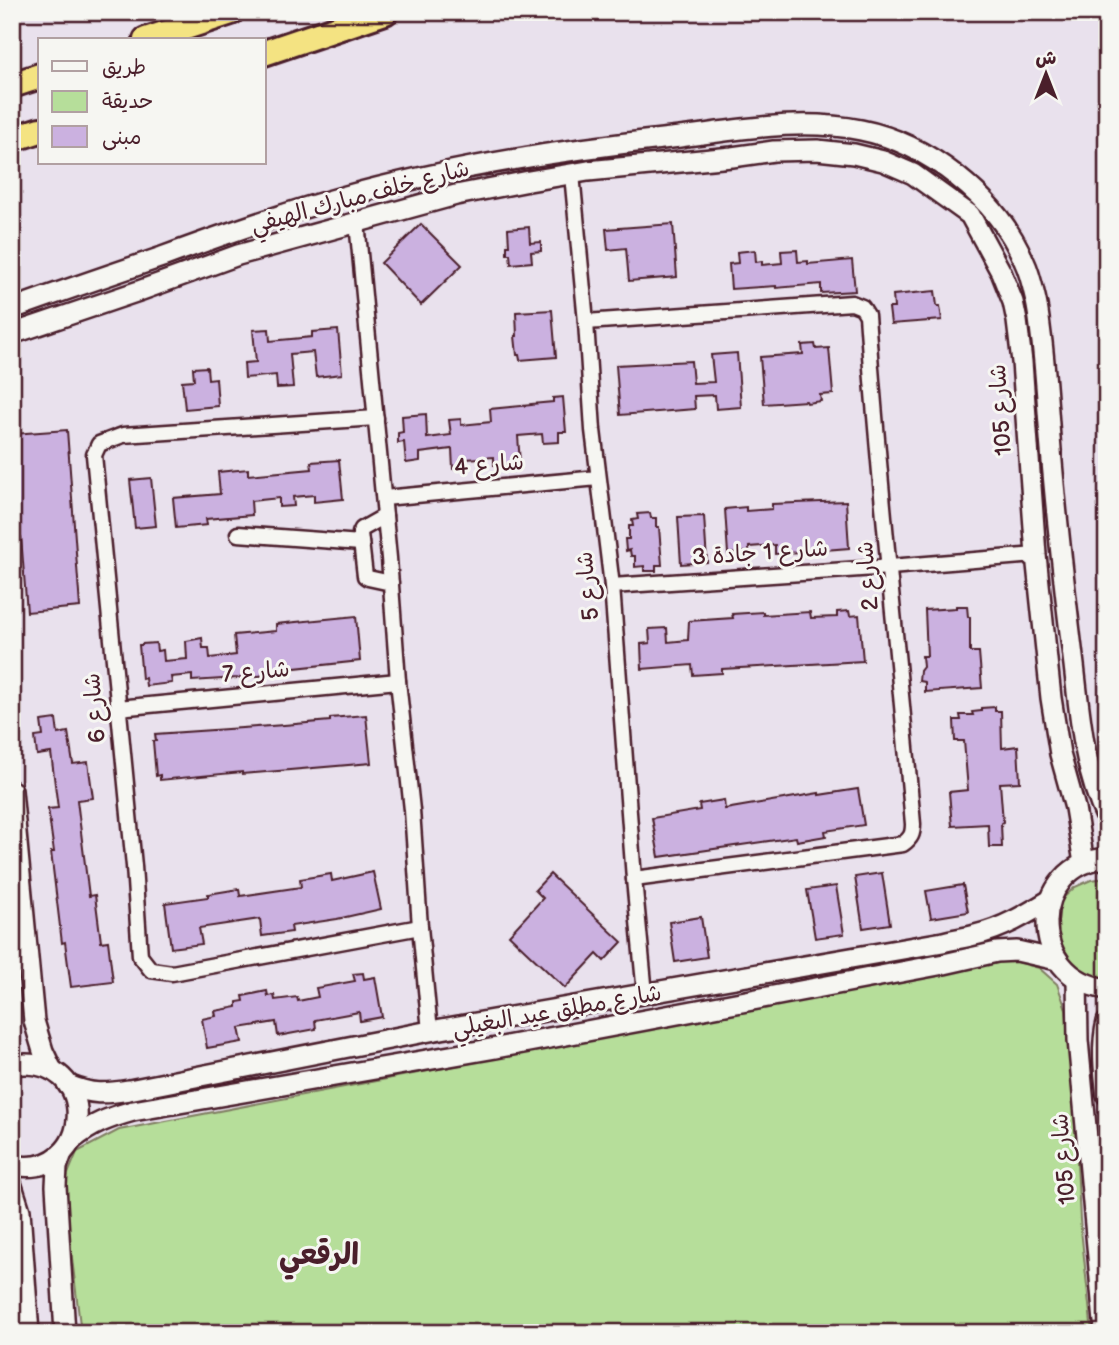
<svg xmlns="http://www.w3.org/2000/svg" width="1119" height="1345" viewBox="0 0 1119 1345" font-family="'Balsamiq Sans','Playpen Sans Arabic',sans-serif">
<style>
.green{fill:#b6de9a;stroke:#807e62;stroke-width:2}
.building{fill:#cbb1e0;stroke:#4a1f2b;stroke-width:2}
.lines{fill:none;stroke-linecap:round;stroke-linejoin:round}
.street-casing{stroke:#4a1f2b;stroke-width:19}
.secondary-casing{stroke:#4a1f2b;stroke-width:24}
.highway-casing{stroke:#4a1f2b;stroke-width:30}
.street{stroke:#f6f6f2;stroke-width:14}
.secondary{stroke:#f6f6f2;stroke-width:19}
.highway{stroke:#f4e382;stroke-width:24}
.labels{text-anchor:middle;dominant-baseline:central;stroke-width:6;stroke-linejoin:round;paint-order:stroke}
.street-label{font-size:23px;fill:#4a1f2b;stroke:#f6f6f2}
.district-label{font-size:30px;font-weight:bold;fill:#4a1f2b;stroke:#f6f6f2}
</style>
<rect width="100%" height="100%" fill="#e9e1ed"/>
<filter id="ink" filterUnits="userSpaceOnUse"><feTurbulence type="fractalNoise" baseFrequency=".0143" numOctaves="2"/><feDisplacementMap in="SourceGraphic" scale="14" xChannelSelector="R" yChannelSelector="G"/><feConvolveMatrix kernelMatrix="1 2 1 2 8 2 1 2 1" color-interpolation-filters="sRGB"/></filter>
<g filter="url(#ink)">
<!-- green -->
<g class="green">
<path d="M1107,878V987L1061,964L1054,914L1062,899L1075,887L1091,880Z"/>
<path d="M1011,960L1039,968L1057,984L1066,1009L1073,1087L1080,1220L1092,1333H81L69,1233L65,1181L77,1152L119,1130Z"/>
</g>
<!-- building -->
<g class="building">
<path d="M421,224L462,265L421,305L381,263Z"/>
<path d="M673,224L677,277L629,281L626,248L608,250L606,229Z"/>
<path d="M529,227L530,243L541,242V251L531,252L532,262L511,264L510,254H507V245H509L508,229Z"/>
<path d="M755,250L756,262L762,261V265L782,263L781,251L797,250L798,262L808,261V264L852,260L855,291L821,293V284L776,288V286L731,289L729,264L738,263L737,252Z"/>
<path d="M935,291L937,306H940L942,320L891,324L889,308H894L893,295Z"/>
<path d="M552,310L556,357L520,360L519,355H517L515,336H517L516,312Z"/>
<path d="M269,329L270,341L312,337V332L338,330L342,374L316,377L313,352L290,354L293,387L277,388L276,375L245,378L244,363L256,362L253,330Z"/>
<path d="M815,344L816,349L829,348L833,394L820,395L821,401L807,403L806,401L764,404L760,357L803,354L802,345Z"/>
<path d="M737,353L741,407L716,409L715,395L694,396L695,409L620,415L616,365L691,361L693,383L714,382L711,355Z"/>
<path d="M207,367L208,379L216,378L218,406L185,409L182,381L194,380L193,368Z"/>
<path d="M563,397L566,432H559V442L543,443L542,434L518,436L520,463L494,465V457L466,459L467,468L453,469L452,449L420,453V461L406,463L404,442L398,443V433L403,432L402,416L426,414L427,438L451,435L449,420L461,419V425L491,422L490,409L532,405L531,404L553,402V398Z"/>
<path d="M67,430L80,607L27,612L21,537H12V515L18,514L13,434Z"/>
<path d="M339,460L343,499L314,502V495L293,497L294,506L279,507V498L251,501L252,515L206,519L207,525L176,528L173,498L220,494L218,472L248,469V475L312,469L311,462Z"/>
<path d="M151,478L156,526L135,528L130,480Z"/>
<path d="M846,501L849,548L775,554V545L749,547V552L728,554L725,509L746,507V511L772,509V504Z"/>
<path d="M650,513L651,518H656V527H659L662,565H656V571H644V566L635,567V556H631L630,550L626,551L625,539H629V526H633L632,520L638,519L637,514Z"/>
<path d="M704,516L707,562L681,564L678,517Z"/>
<path d="M956,606H967L968,617H970V652H979L982,688L925,692V682L919,681L920,671L923,667L922,656H927L925,610L956,608Z"/>
<path d="M849,611L850,616L859,615L863,661L722,669V673L693,675L692,665L642,669L641,644L650,643L649,629L667,628L668,642L688,640L689,621L733,618L732,614L763,612V615L810,612L811,618L837,617V612Z"/>
<path d="M356,616L360,661L267,671V675L238,678L192,681V675L171,677L172,683L146,686L145,678L142,679L139,645H142V644L156,643L157,651L163,650L164,661L187,659L186,641L202,638L203,648H209L210,658L236,655L234,635L276,631V624Z"/>
<path d="M995,707V711H1001L1002,748L1018,746L1020,782L1000,783L1003,822L1001,823L1002,847H989L988,824L952,826L949,792L968,790L964,741H955L954,720H961L960,715H973L972,712L981,711V708Z"/>
<path d="M366,715L371,763L242,774V772L160,780V775L156,776L153,741H156L155,734L284,725L330,721V718Z"/>
<path d="M56,719L58,734L68,732L73,764L88,762L93,798L77,800L89,896L95,895L101,942L108,941L113,982L71,987L65,942L62,943L51,852H54L48,809L58,808L51,753L37,755L35,737L43,736L41,721Z"/>
<path d="M858,789L864,825L825,831L826,836L797,841L796,837L659,857L652,818L700,810L699,804L724,800L725,809L819,793V795Z"/>
<path d="M373,872L381,909L337,919L291,926L292,932L262,936L260,919L199,928L202,944L171,948L165,903L208,897V894L239,889L240,896L301,887L300,879L331,874L332,881Z"/>
<path d="M882,873L890,924L863,928L855,877Z"/>
<path d="M550,874L622,942L604,961L597,954L565,988L509,935L543,898L535,890Z"/>
<path d="M963,885L968,912L931,918L926,891Z"/>
<path d="M836,886L844,934L815,938L807,890Z"/>
<path d="M701,917L707,957L675,962L669,922Z"/>
<path d="M363,973L364,979L375,977L382,1017L360,1021L359,1012L315,1020L316,1029L278,1036L276,1022L239,1028L242,1042L207,1048L202,1019L216,1016L215,1011L237,1007V1002L244,1001L243,996L267,991L268,996L274,995L275,1000L297,997L298,1001L318,997L316,988L355,981L353,974Z"/>
</g>
<g class="lines">
<defs>
<g id="street">
<path d="M572,174L586,322L593,430L612,586L634,879L645,994"/>
<path d="M357,222L389,558L398,681L412,810L420,927L430,1031"/>
<path d="M586,322L852,303L862,307L867,315C879,485 898,654 913,824C913,834 911,838 903,844L634,879"/>
<path d="M376,418L123,435L99,444L94,455L134,866L140,956L151,970L172,973L420,927"/>
<path d="M384,498L598,478"/>
<path d="M385,516L362,529L360,533L365,576L368,578L391,583"/>
<path d="M238,534L361,543"/>
<path d="M612,586L890,567L1036,555"/>
<path d="M118,708L398,681"/>
</g>
<g id="secondary">
<path d="M12,309C62,291 112,274 162,257C219,236 277,215 335,199C445,168 558,150 671,138C733,131 799,117 861,130C927,143 998,198 1024,261C1030,273 1033,288 1036,301C1039,314 1040,328 1042,342C1046,378 1048,414 1051,450C1057,522 1065,593 1074,665C1080,717 1084,771 1107,819"/>
<path d="M12,334L139,291L238,255L456,195L529,181L588,171L732,157L774,151L817,150L854,154L883,161L913,174L970,215L1001,272L1013,302L1017,321L1022,362L1036,555L1051,698L1060,754L1075,808L1084,863"/>
<path d="M12,791L34,1021L43,1051L52,1070"/>
<path d="M1107,858C1029,864 1025,978 1107,989"/>
<path d="M1077,980L1078,1040L1105,1333"/>
<path d="M1107,1022C1101,1045 1104,1071 1107,1095"/>
<path d="M12,1065C102,1051 96,1182 12,1165"/>
<path d="M68,1085C93,1095 104,1094 129,1090L430,1031L943,942C953,939 965,938 975,935C1002,929 1027,914 1050,900"/>
<path d="M72,1140C92,1124 108,1118 133,1111L496,1048L944,964L997,952L1017,951L1057,960"/>
<path d="M62,1153L57,1167L56,1186L65,1333"/>
<path d="M12,1186L20,1211L29,1333"/>
</g>
<g id="highway">
<path d="M146,40L231,12"/>
<path d="M264,53L385,12"/>
<path d="M12,85L40,76"/>
<path d="M12,139L40,130"/>
</g>
</defs>
<!-- street casing -->
<use href="#street" class="street-casing"/>
<!-- secondary casing -->
<use href="#secondary" class="secondary-casing"/>
<!-- highway casing -->
<use href="#highway" class="highway-casing"/>
<!-- street -->
<use href="#street" class="street"/>
<!-- secondary -->
<use href="#secondary" class="secondary"/>
<!-- highway -->
<use href="#highway" class="highway"/>
</g>
</g>
<g class="labels">
<!-- street labels -->
<g class="street-label">
<text transform="translate(360 197) rotate(-15)">شارع خلف مبارك الهيفي</text>
<text transform="translate(1001 410) rotate(-94)">شارع 105</text>
<text transform="translate(489 465) rotate(-5)">شارع 4</text>
<text transform="translate(760 553) rotate(-4)">شارع 1 جادة 3</text>
<text transform="translate(868 576) rotate(-95)">شارع 2</text>
<text transform="translate(588 586) rotate(-96)">شارع 5</text>
<text transform="translate(256 672) rotate(-5)">شارع 7</text>
<text transform="translate(95 708) rotate(-95)">شارع 6</text>
<text transform="translate(557 1011) rotate(-10)">شارع مطلق عيد البغيلي</text>
<text transform="translate(1064 1159) rotate(-95)">شارع 105</text>
</g>
<!-- district labels -->
<g class="district-label">
<text x="319" y="1255">الرقعي</text>
</g>
</g>
<!-- margin -->
<rect width="1119" height="1345" fill="none" stroke="#f6f6f2" stroke-width="42"/>
<rect x="21" y="21" width="1077" height="1303" fill="none" stroke="#4a1f2b" stroke-width="2.5" filter="url(#ink)"/>
<!-- legend -->
<rect x="38" y="38" width="228" height="126" fill="#f6f6f2" stroke="#b1a0a2" stroke-width="2"/>
<rect x="52" y="61" width="35" height="10" fill="#f6f6f2" stroke="#b1a0a2" stroke-width="2"/>
<text x="102" y="74" font-size="21" fill="#4a1f2b">طريق</text>
<rect x="52" y="91" width="35" height="21" fill="#b6de9a" stroke="#b1a0a2" stroke-width="2"/>
<text x="102" y="108" font-size="21" fill="#4a1f2b">حديقة</text>
<rect x="52" y="126" width="35" height="21" fill="#cbb1e0" stroke="#b1a0a2" stroke-width="2"/>
<text x="102" y="144" font-size="21" fill="#4a1f2b">مبنى</text>
<!-- north arrow -->
<g transform="translate(1046 74)" stroke="#f6f6f2" stroke-width="5" paint-order="stroke">
<path d="M0-5L12 26L0 18L-12 26Z" fill="#4a1f2b"/>
<text y="-10" font-size="19" font-weight="bold" text-anchor="middle" fill="#4a1f2b">ش</text>
</g>
</svg>
